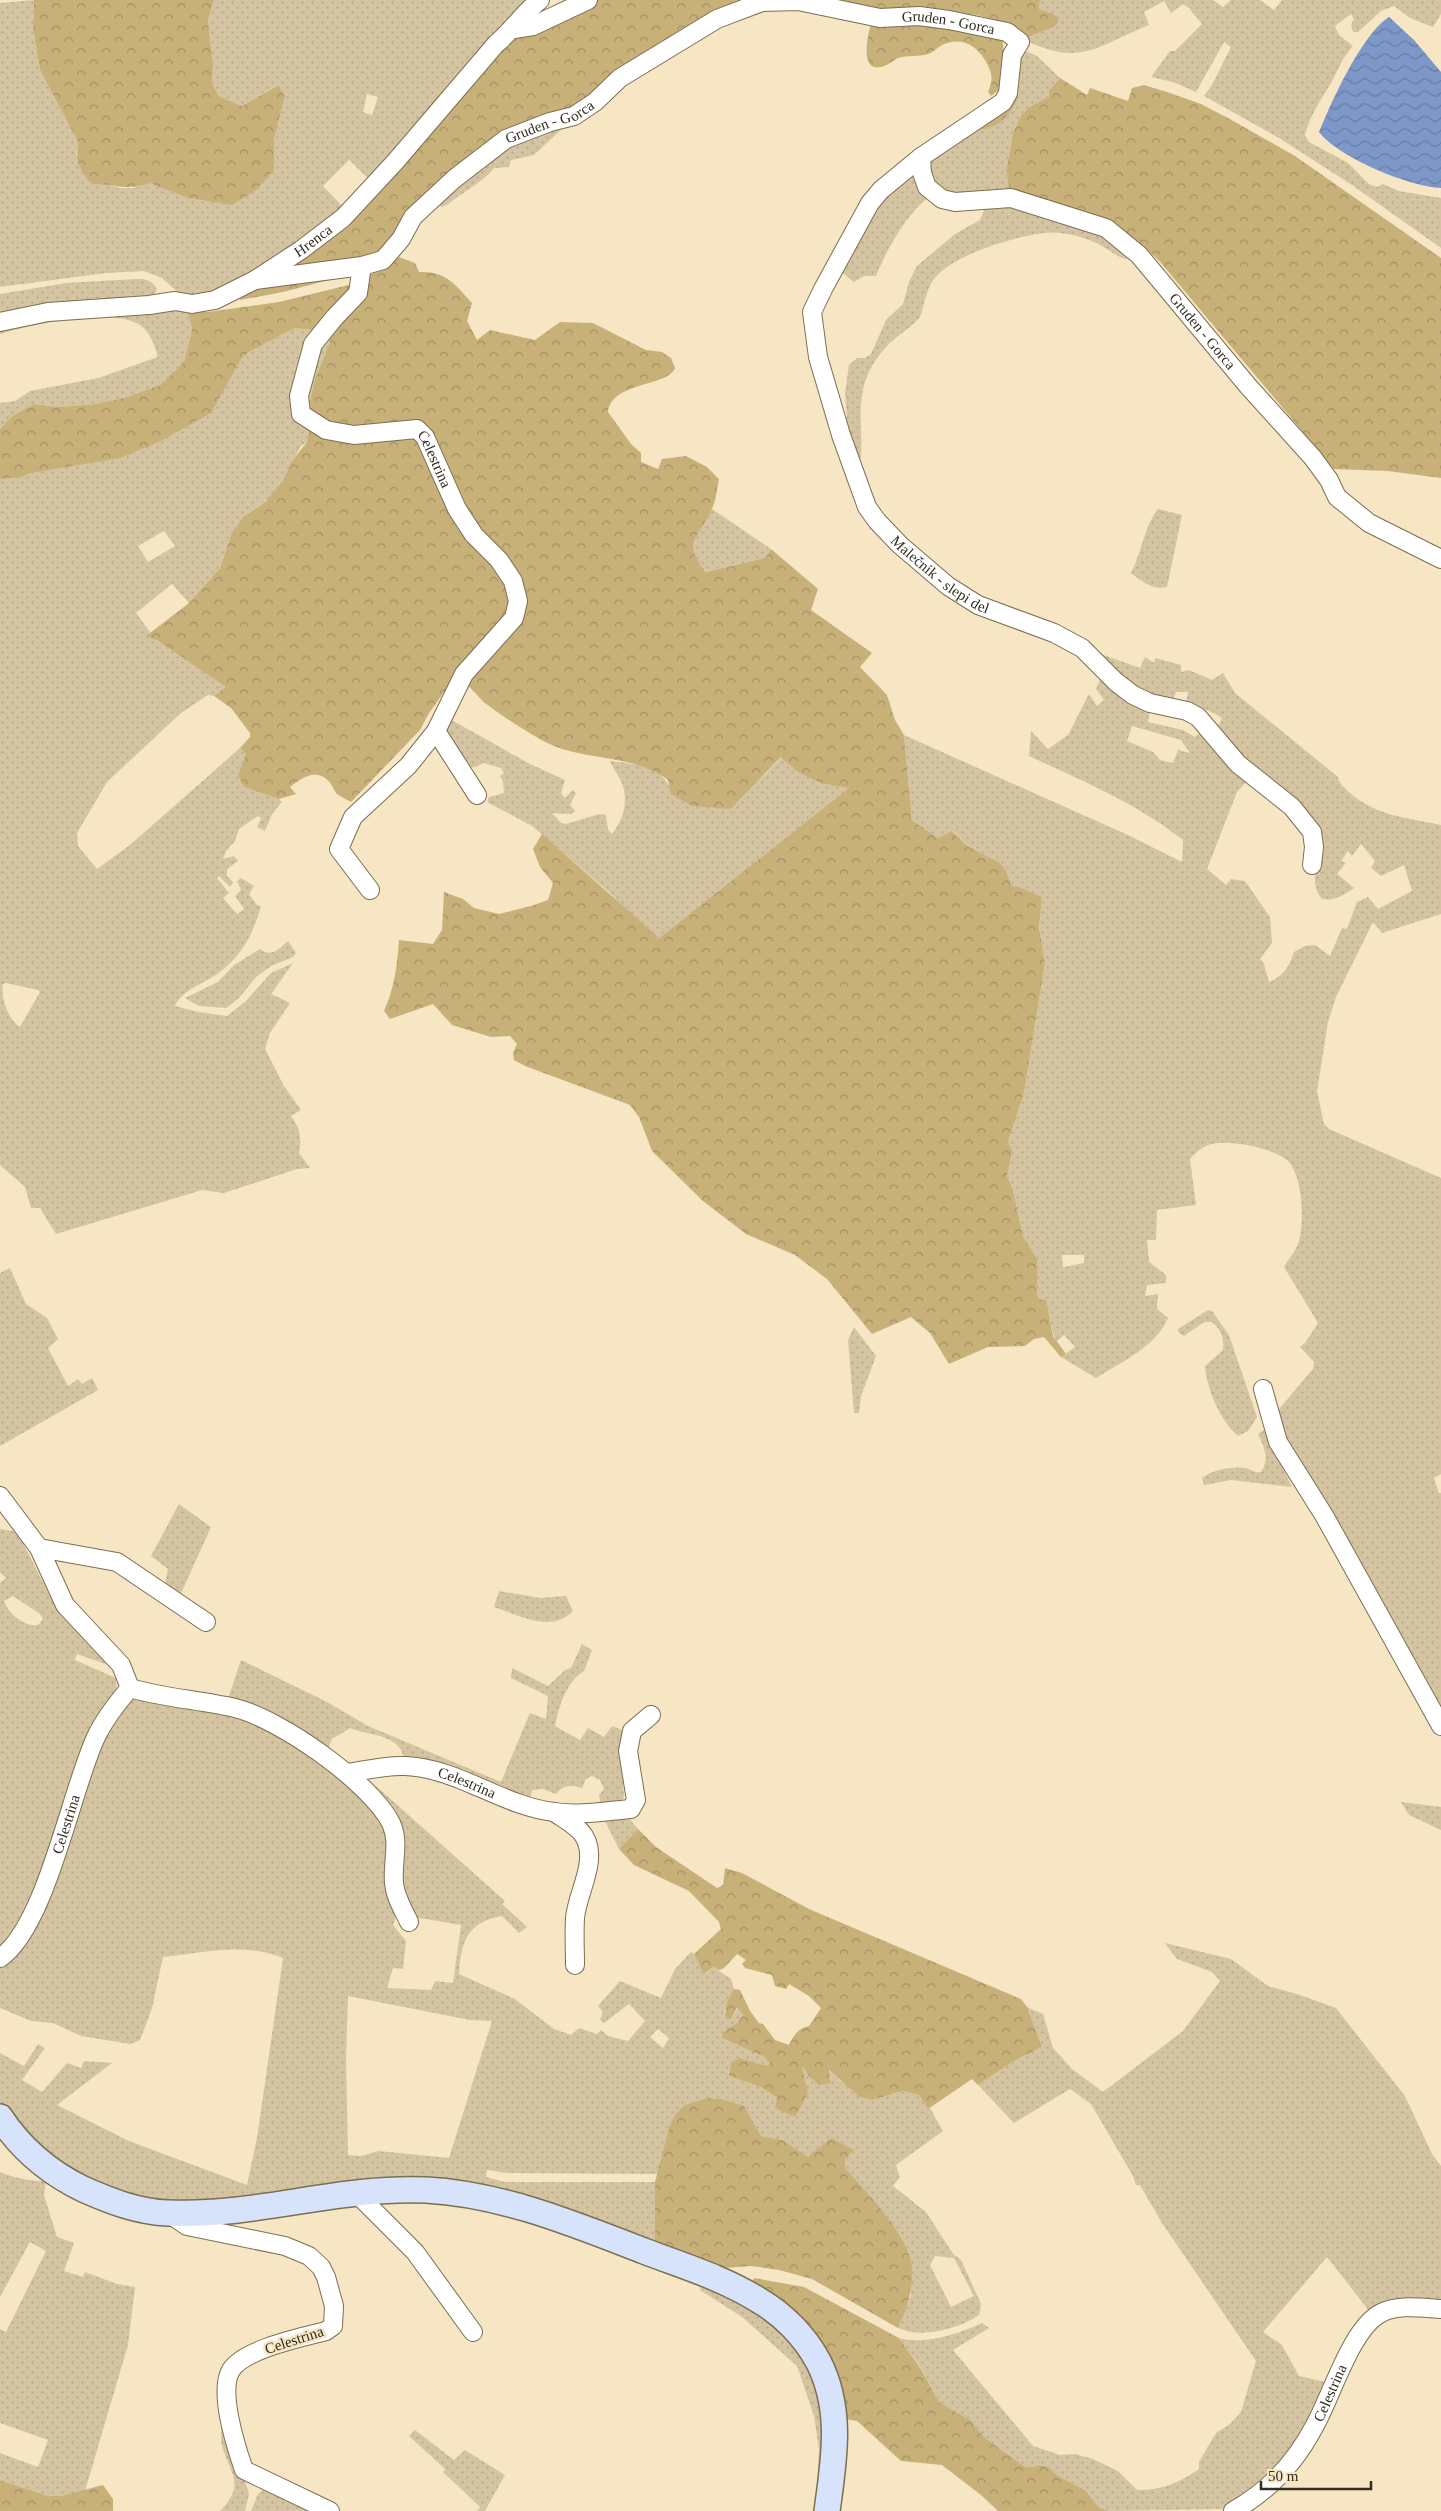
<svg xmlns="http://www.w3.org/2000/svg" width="1441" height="2511" viewBox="0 0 1441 2511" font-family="'Times New Roman',serif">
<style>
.grass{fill:url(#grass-dots);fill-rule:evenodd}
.forest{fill:url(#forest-crowns)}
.water{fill:url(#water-waves)}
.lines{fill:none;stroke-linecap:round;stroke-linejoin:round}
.street-casing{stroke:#7c6e50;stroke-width:20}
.secondary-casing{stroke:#7c6e50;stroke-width:28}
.street{stroke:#fff;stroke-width:18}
.secondary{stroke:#d7e3fa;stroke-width:25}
.labels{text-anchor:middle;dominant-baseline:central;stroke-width:5;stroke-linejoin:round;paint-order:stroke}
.street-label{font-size:15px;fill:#332d20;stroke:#f6e6c4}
</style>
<defs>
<pattern id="grass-dots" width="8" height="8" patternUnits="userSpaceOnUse" patternTransform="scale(1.25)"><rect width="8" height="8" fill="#d4c4a1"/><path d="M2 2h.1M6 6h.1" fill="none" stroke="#b6a98a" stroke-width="1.8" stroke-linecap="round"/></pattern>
<pattern id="forest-crowns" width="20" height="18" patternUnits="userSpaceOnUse" patternTransform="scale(1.25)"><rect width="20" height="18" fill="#c8b079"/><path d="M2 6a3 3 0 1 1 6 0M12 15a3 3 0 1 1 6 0" fill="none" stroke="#a39063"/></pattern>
<pattern id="water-waves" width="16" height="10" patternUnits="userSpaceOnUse" patternTransform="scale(1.25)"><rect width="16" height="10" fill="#7d98c8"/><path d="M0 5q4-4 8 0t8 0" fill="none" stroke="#677ca2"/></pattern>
</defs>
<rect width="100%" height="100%" fill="#f6e6c4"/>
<!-- grass -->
<g class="grass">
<path d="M34,0L33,29L40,70L78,142L76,155C100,179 113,198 149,183L274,170V139L285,96L277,85L242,106L219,96L212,83L213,65L208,20L214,0H530L372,182L349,160L323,186L344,208L319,230L219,293L182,296L162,278L144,271L106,273L0,287V3ZM367,94L378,97L372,115L363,112Z"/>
<path d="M1040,0H1213L1223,7L1231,0H1260L1274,10L1282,0H1441V14L1433,27L1410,18L1394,6L1381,11L1358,32H1353L1351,25L1354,19L1351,14L1335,26L1339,35L1353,46C1343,57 1338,70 1331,83C1321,100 1310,115 1305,135L1309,142L1348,163L1369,184L1377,187L1383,184L1399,191L1441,198V248L1352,185L1279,138L1204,96L1212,85L1231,47L1224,42L1196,92L1173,82L1151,77L1170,51H1175L1202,24L1189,8L1183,4L1171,13L1164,1L1144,12L1149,25C1096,46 1081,68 1023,39L1052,28L1044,12L1039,9Z"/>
<path d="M1023,50L1037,56L1060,78L1049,90L1050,97L1031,106L1021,115L1013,133L1006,171L1010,193L953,196L931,183L926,164L1017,98L1008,96Z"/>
<path d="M564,127L534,155L511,160L509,167L494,168C486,180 460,194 447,205L442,207L434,203C474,173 513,135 564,127Z"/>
<path d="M913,174L929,197C907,213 886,251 876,276H864L854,282L837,268L866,211Z"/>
<path d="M1008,206L1081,223L1131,254L1127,259C1117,258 1109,249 1100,245C1085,237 1062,231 1045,233C1016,236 947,256 932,282C926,291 922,314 920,317C911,328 896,336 886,347C852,385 863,413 861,458L858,460L841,422L847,417L845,393L849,365L857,358H865L871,354L886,320L903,304L909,282L917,266L955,234L980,220L985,208Z"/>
<path d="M136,279C146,279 152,280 157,289L155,294L144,299H98L0,317V294L66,283Z"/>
<path d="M105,309L187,310L192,329L184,362L160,385L127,397L96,404L58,407L34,404L12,416L0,429V403L15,401L30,391L98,378L158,357C155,346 150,332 140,325C112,307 31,325 0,334V326Z"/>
<path d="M322,322L330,342L314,382L310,401L311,424L307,442L301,446L283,481L273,495L243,517L232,532L220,568L189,603L172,584L136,613L150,632L147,636L158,641L227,687L214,696L208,695L181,713L107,782L77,833L78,846L97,869L130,845L240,748L246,754L244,787L279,799L282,802L272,814L265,831L257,827L261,818L258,816L239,829L235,841L226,851L223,859L234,856L238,861L227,869V876L233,882L230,887L219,876L217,878L229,893L223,898L237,914L244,909L235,896L241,890L237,881L241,878L254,886L249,894L257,905L261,906C253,934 242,956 217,974C203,984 182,990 175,1006L198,1012L227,1016L246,1001L271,973L293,963L271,994L290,1003L270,1033L265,1049L284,1086L301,1110L291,1116C300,1128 302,1139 299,1153L310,1168L297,1169L224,1193L202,1190L56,1234L40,1208H31L25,1187L0,1165V479L20,478L31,473L241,359L249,352L295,328L312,330ZM164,531L175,546L148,562L138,546ZM6,983L38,990L40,992L20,1027C9,1021 0,997 3,984Z"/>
<path d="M712,509L771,549L765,558L704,572C685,545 696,534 712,509Z"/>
<path d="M1158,509L1182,515L1167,587C1152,590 1143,582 1131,573C1142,552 1144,527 1158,509Z"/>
<path d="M1098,653L1140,668L1145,657L1154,663L1155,658L1181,665V672L1189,670L1212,680L1223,673L1235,693L1338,777C1339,784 1344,787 1349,792C1375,816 1409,818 1441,825V914L1382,933L1373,922L1336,997L1328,1022L1317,1091L1324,1124L1329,1129L1441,1178V1474L1434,1478L1439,1493H1441V1726L1268,1422L1313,1369L1314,1362L1300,1347L1305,1343L1318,1323L1284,1267C1288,1260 1295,1252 1298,1244C1305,1225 1303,1178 1289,1162C1276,1148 1226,1138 1208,1145C1201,1148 1195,1153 1190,1159L1196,1205L1157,1210L1156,1240H1147L1149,1262L1166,1275V1283L1147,1285L1145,1296L1158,1294L1157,1309L1168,1318C1156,1347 1121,1362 1096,1378L1061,1357L1075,1347L1064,1335L1056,1342L1050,1322L1037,1299V1258L1023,1236L1013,1190L1007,1176L1011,1151L1008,1142L1024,1093L1045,963L1039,927L1042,897L1012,886L1005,868L999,862L967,846L953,831L938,838L912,820L904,735L1128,835L1182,862L1183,840C1136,803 1083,781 1029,756L1031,731L1048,749L1068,735L1089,694L1097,706L1104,700L1096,689L1103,672L1151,703L1148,722L1183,730L1195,737L1205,727L1250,778L1237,792L1207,869L1226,885L1231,879L1245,881L1270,917L1272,943L1260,959L1264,964L1269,982C1284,976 1289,967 1294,952L1305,946L1315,945L1330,956L1342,928L1347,929L1357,902L1368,897L1378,909L1412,891L1404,865L1381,876L1371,868L1375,861L1361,844L1352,856L1348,851L1341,861L1346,863L1337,874L1354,888C1344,895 1335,901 1322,899C1310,885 1316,868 1319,850L1232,749L1210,718L1219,725L1222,718L1212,712L1186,703L1188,692H1176L1173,701C1140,692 1120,680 1098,653ZM1132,726L1181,740L1190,753L1178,750L1173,763L1160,760L1153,752L1127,741ZM1062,1255H1084V1263L1063,1267Z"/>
<path d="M439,713L530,764L565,780L561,793L565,798L573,790L576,793L570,805L575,811L571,814L552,813L561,823L566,824L599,814L606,815L608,830L612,834C623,820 628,804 623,786C620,777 613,769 610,761C634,764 662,765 671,790L731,809L782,757L796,771L850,788L657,941L609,892L532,826L487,802L489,797L504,793L503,781L500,776L504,773L501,768L483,763L476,767L466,768L462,773Z"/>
<path d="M288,941L296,953L293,957L271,966L256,977L239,998L226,1008L199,1006L185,998L218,982L234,965L260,949C271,958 279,949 288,941Z"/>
<path d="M10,1268L26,1304L47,1318L58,1339L48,1348L68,1386L78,1379L82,1384L92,1378L98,1390L0,1446V1273Z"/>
<path d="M1208,1310L1212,1311L1229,1335L1257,1417L1248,1431L1238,1436C1220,1420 1207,1390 1205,1366L1223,1350C1224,1337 1222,1331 1212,1322H1204L1184,1336L1179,1333L1178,1329Z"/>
<path d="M854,1327L876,1356L861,1396L859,1413H854L848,1340Z"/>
<path d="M1264,1430L1292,1487L1231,1480L1204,1485L1202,1478C1211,1470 1234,1466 1246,1468C1252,1470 1254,1473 1261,1472C1270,1459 1264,1447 1258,1434Z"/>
<path d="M179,1504L211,1527L178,1600L164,1589L168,1569L151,1556Z"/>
<path d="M0,1529L13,1531L20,1537L53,1602L67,1620L117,1668L77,1654L75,1660L116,1678L117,1695L29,1905L15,1930L0,1950V1583L6,1578L0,1572ZM13,1596L40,1614L43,1619L38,1625C24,1627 9,1614 4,1601Z"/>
<path d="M499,1591L540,1598L566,1596L573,1611C551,1634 519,1615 494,1607Z"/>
<path d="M582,1644L592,1650L584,1671C566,1682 559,1707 555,1726L580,1740L588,1728L604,1737L612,1726L625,1731L622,1766L624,1797L621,1802L601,1808L599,1795L604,1789L600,1780L592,1776L586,1779L582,1788C571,1785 564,1784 556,1794L543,1789L532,1790L530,1799L404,1762C404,1734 369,1736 350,1728L332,1739L329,1746L333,1752L341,1758L340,1764L226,1705L241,1660L327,1702L368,1726L501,1782L530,1713L546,1719L548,1696L511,1678L512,1668L548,1686L565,1670L571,1668Z"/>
<path d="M136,1698L220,1712L268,1729L349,1782L385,1827L397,1914L393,1925L406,1941L403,1969L393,1968L387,1988L431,1990L435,1981L453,1983L461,1925L414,1917L407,1913L394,1840L356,1780L367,1778L505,1901L502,1904L527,1927L519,1933L502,1916C467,1922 461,1942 459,1974L515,1999L554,2029L571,2035L579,2028L597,2034L601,2030L608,2036L628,2041L645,2021L629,2004L604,2023L600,2020L603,2012L598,2006L620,1981L661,1998L675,1969L691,1952L694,1954L705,1974L713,1967L731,1979L734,1989L724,2013L731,2019L738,2007L743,2015L737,2023L723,2032L725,2040C739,2044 761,2051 770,2063L767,2066L729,2076L761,2087L777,2098L775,2108L805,2083L801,2067H804L820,2085L828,2070L859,2097L872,2100L903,2091L919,2095L928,2109L930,2108L943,2131L896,2165L900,2177L893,2186L926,2212L953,2254L961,2260L981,2304L979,2315C959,2329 920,2339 898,2328L911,2295L904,2244L869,2196L845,2168V2159L853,2151L808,2157L783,2140L761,2136L744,2107L721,2099L708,2098L669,2128L658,2174L507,2173L487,2170L486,2177L505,2182H655V2242L520,2195L257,2198L147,2203L92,2186L16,2129L0,2102V2053L24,2066L38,2044L45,2048L22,2080L42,2092L67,2063L81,2068L84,2061L112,2063L57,2105L129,2141L247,2185L257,2138L283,1958C244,1942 203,1953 163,1957L152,2008L140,2040L130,2044L81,2036L53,2023L31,2021L0,2008V1960L5,1957L105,1726L128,1701ZM348,1996L470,2020L492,2021L449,2158L379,2151L361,2156L348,2155L346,2059ZM658,2029L669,2038L663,2048L650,2037ZM935,2256L954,2258L974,2296L951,2307L930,2265Z"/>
<path d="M1401,1802L1441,1807V1830L1409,1815Z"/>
<path d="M626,1815L638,1829L619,1849L606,1823L596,1816Z"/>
<path d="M1165,1943L1231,1959L1268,1986L1300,1995L1336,2008L1405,2096L1432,2154L1441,2166V2303L1370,2312L1327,2257L1263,2332L1282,2345L1299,2376L1329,2383L1313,2418L1275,2473L1226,2509L1109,2511L1099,2507L1085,2490L1058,2476L1049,2467L1039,2465L1027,2468L985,2438L970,2420L939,2402L921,2368L899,2338C926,2345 958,2334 982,2323L989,2328L953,2350L1033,2446L1060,2455L1075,2454L1093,2459L1118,2471L1137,2490C1160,2491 1181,2482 1199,2469V2462L1216,2433L1230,2424L1241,2412L1256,2361L1162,2223L1140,2185H1136L1133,2176L1091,2104L1070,2089L1014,2123L978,2085L1014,2061L1042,2047L1027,2007L1043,2014L1053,2048L1072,2069L1103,2092L1183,2031L1220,1981L1212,1972L1177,1959Z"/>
<path d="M0,2172C11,2177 34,2182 46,2181L44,2195L57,2237L74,2243L64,2271L83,2277L85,2272L117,2284L135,2287L128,2345L85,2491L61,2496H48L0,2480V2453L38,2467L48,2440L0,2423V2329L6,2332L46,2251L30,2242L0,2297Z"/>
<path d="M703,2282L767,2317L799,2350L816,2380L824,2418L821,2488L817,2487L819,2450L814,2416L797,2366L742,2317L700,2290Z"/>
<path d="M221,2426L228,2428L249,2494L245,2511H220C246,2484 231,2476 222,2446C220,2438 222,2433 221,2426Z"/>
<path d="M415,2430L454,2460L465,2450L505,2475L485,2511H477L480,2507L443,2472L445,2469L409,2436Z"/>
<path d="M268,2486L322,2511H251L258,2494Z"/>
</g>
<!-- forest -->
<g class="forest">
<path d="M34,0H214L208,20L213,65L212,83L219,96L242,106L278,85L285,96L274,139V170L256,190L232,205L188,198L150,183C126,192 115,183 92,184C79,171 75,160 78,142L40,70L33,29Z"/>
<path d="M597,0H760L580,103L499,138L371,265L329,280L283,292L240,300L238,294L348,219L510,41L536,31Z"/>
<path d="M815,0H1040L1039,9C1046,13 1052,12 1058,18V22L1052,28L1023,39L993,19L977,15L948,12L901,14Z"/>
<path d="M871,24L892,27L951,24L1002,38L1005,60L1000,89L991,96L988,92C994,79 992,72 985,60C976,45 962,37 944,44C939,46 934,52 928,54C918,57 907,55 898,58C892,61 887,66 881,67C859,72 868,34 871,24Z"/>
<path d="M1060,78L1087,95L1090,88L1128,101L1132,88L1144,85L1170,93L1201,104L1228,118L1295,156L1441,258V478L1387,471L1334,469L1161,263C1113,214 1075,207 1010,193L1006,171L1013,133L1021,115L1031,106L1049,97V90Z"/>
<path d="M1008,96L1018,98C1011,113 999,128 982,129L978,123Z"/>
<path d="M396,256L415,263L419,272C446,271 455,284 472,303L467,321L477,340L490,330L535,340L560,322L593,323L646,350L662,352L671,358L675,368C668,387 612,381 608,412L631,444L641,453V462L658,469L662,459L686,456L707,467L719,479C717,489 716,500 712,509C699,537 682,541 705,572L765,558L771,549L818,589L811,610L872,653L860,667L887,695L895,720L904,735L912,820L938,838L952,831L967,846L999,862L1005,868L1012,886L1019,887L1042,897L1039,927L1045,963L1024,1093L1008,1142L1012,1151L1007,1176L1013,1190L1023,1236L1037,1258V1299L1046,1300L1053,1336L1066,1354L1061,1357L1044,1337L1034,1339L1025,1346L988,1347L949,1364L930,1333L911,1317L872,1334L827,1279L795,1255L746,1234L703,1201L652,1151L639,1117L630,1105L525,1066L514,1060L513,1053L517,1044L510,1036L491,1037L452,1025L433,1004L390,1019L384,1011C395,987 397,965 399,940L433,944L442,930L444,892L463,899L474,908L499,914L531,906L548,900L553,883L540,867L533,849L542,834L656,935L657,940L849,788L821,783L796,771L781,757L731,809L692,806L671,794L668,780C635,755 591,761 554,746C538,740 499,714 485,703C476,695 472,687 460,680L452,689L447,688L429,713L420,730L351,802C346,799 341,797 337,794C334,791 333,787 331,784C318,767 303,777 290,787L296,794L279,799L244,787L238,775L246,754L240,748L250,737V733L231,708L214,696L226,687L158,641L146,636L189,603L220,568L232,532L243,517L266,501L283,481L292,461L307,442L311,424L310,401L314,382L330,342L322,322L312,330L295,328L249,352L241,359L211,413L161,441L120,458L31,473L20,478L0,479V429L12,416L34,404L58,407L96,404L127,397L160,385L184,362L192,329L187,310L208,312L279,302L361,282Z"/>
<path d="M638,1829L656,1847L717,1888L723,1885L725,1868L742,1873L809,1909L1021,1999L1027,2007L1042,2047L1014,2061L978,2085L972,2079L928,2109L919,2095L903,2091L872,2100L859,2097L829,2070L830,2083L819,2085L809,2076L803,2067L802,2068L808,2093L795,2117L775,2108L777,2098L761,2087L729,2076L731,2063L739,2058L767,2066L770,2063L763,2056L722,2038L723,2032L737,2023L743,2015L737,2007L731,2019H726C723,2011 729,1996 734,1989L740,1990L750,2011L759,2023L763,2024L775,2040L789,2045C794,2035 797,2029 809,2026L821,2008L809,1996L789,1984L786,1989L775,1986L772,1975L745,1968L742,1964L746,1960L737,1954L724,1968L719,1970L713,1967L704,1974L694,1954L721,1929L719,1922L689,1891L634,1865L619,1849Z"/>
<path d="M708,2098L721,2099L744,2106L761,2136L783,2140L808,2157L831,2138L854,2150L845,2159V2168C865,2191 911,2237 912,2269C913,2290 907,2309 898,2328L812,2279L779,2270L751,2266L725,2268L655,2242V2182L669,2128L675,2115L685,2105Z"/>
<path d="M754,2278L804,2287L899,2338L921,2369L939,2402L970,2420L985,2438L1027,2468L1039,2465L1049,2467L1058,2476L1085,2490L1099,2507L1109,2511H998L981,2495L942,2465L901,2461L857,2421L845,2419C836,2352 810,2317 753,2281Z"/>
<path d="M0,2480L48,2496H61L103,2485L113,2499V2511H0Z"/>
</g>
<!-- water -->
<path class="water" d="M1389,17L1414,40L1441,72V188C1409,187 1338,157 1319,132C1331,102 1362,34 1389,17Z"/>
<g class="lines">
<defs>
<g id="street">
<path d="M514,29L533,26L588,0"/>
<path id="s1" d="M921,157L922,173L927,187L942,199L955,202L1011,198L1106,228L1139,255L1248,386L1313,458L1329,480L1337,497L1369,523L1441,559"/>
<path id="s2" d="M362,266L358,293L335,317L313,344L299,396L301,414L326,430L354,435L417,429L425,437L457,509L474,535L499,560L513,581L518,601L514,618L464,674L436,731L408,766L353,817L339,849L370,890"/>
<path id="s3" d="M255,280L362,266L383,260L401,239L413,217L454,179L506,139L550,122L574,116L595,102L620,78L671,47L717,19L762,2L798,1L880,18L919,16L949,20L1007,32L1020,42L1012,55L1008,93L1003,102L921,157L881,190L870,203L823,289L812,312L818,357L841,435L867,507L877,521L900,545L948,586L978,605L1054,633L1082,648L1116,682L1133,695L1150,703L1187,711L1198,717L1238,764L1292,807L1312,832L1314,847L1312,865"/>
<path id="s4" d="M0,322L48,312L149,305L175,301L192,304L215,300L255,280L301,250L343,218L395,162L496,44C513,30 523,13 540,0"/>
<path d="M436,731L477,795"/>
<path d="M1263,1389L1278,1442L1325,1517L1441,1726"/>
<path d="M0,1496L39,1548L65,1605L121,1665L130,1688"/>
<path d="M39,1548L117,1562L206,1622"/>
<path id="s5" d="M348,1773C366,1770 387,1765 405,1766C458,1768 502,1806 554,1812C579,1816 606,1811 631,1809L636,1800L628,1751L632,1731L651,1715"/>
<path d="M554,1812C564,1819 578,1826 584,1836C599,1860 577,1893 575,1918C574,1934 575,1949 575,1965"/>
<path id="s6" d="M0,1958C46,1927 71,1790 96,1737C105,1718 117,1703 130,1688C164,1698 200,1700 235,1708C280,1719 370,1782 391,1823C400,1842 392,1863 394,1883C395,1897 403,1909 409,1922"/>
<path d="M356,2193L415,2252L473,2332"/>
<path d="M168,2213L187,2226L285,2246L309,2256L321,2267L326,2277L334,2306L333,2326L326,2331C303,2337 244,2349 231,2370C218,2391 236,2447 244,2470L330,2511"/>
<path id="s7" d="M1233,2511C1269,2491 1295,2463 1314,2427C1331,2398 1351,2328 1381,2313C1398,2304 1422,2308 1441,2309"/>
</g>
<path id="secondary" d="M0,2117C21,2149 48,2172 83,2189C110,2201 138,2212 168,2213C255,2217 339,2186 426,2190C502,2194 574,2224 644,2251C683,2266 724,2278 760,2301C784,2315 805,2337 818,2361C843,2409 834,2460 827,2511"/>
</defs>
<!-- street casing -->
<use href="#street" class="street-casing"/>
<!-- secondary casing -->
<use href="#secondary" class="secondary-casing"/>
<!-- street -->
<use href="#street" class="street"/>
<!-- secondary -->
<use href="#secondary" class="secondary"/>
</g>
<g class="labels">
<!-- street labels -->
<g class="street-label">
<text stroke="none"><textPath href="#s3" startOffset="786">Gruden - Gorca</textPath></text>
<text stroke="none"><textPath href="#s3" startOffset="351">Gruden - Gorca</textPath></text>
<text stroke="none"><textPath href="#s4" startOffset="332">Hrenca</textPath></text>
<text stroke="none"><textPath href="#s1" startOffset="361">Gruden - Gorca</textPath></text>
<text stroke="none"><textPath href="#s2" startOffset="324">Celestrina</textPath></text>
<text stroke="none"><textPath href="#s3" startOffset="1521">Malečnik - slepi del</textPath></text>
<text stroke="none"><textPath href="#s5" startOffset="122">Celestrina</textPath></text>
<text stroke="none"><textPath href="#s6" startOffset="151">Celestrina</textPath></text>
<text transform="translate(294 2340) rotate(-18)">Celestrina</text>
<text stroke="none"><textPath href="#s7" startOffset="156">Celestrina</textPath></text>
</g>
</g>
<!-- scale -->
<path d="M1261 2481v8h110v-8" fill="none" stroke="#332d20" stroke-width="2.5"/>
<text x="1268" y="2481" font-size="15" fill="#332d20" stroke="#f6e6c4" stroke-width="4" paint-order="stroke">50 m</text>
</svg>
